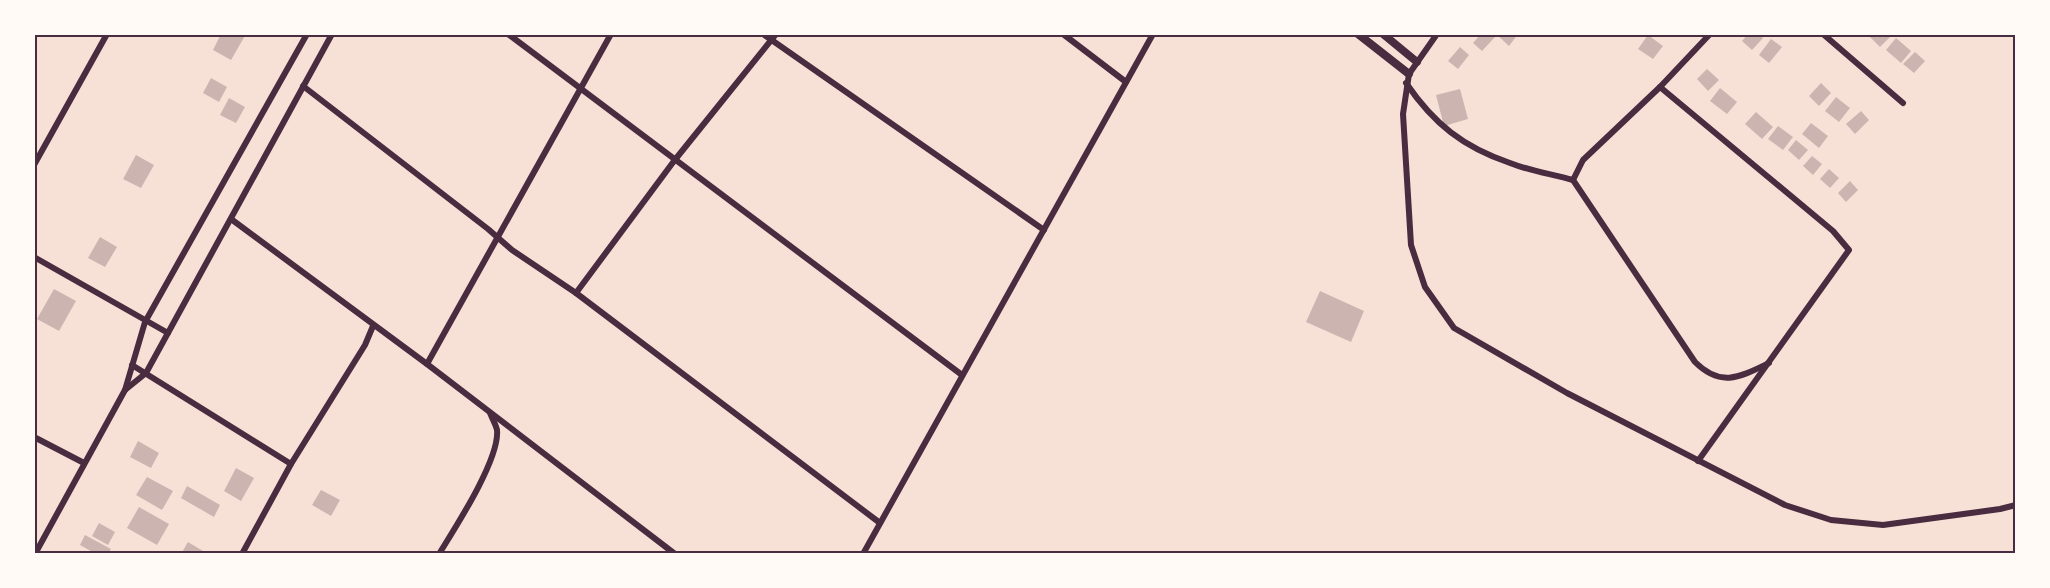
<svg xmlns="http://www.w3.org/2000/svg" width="2050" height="588" viewBox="0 0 2050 588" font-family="'Alegreya Sans',sans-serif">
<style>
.building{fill:#ccb4b1}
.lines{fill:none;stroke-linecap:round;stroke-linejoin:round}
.minor{stroke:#4a2c40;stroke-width:6}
.tertiary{stroke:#4a2c40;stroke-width:8}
.neatline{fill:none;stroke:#4a2c40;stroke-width:2}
</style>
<rect width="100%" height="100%" fill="#f7e1d7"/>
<!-- building -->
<g class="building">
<path d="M221,34H246L231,60L213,50Z"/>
<path d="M1481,34H1492L1495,37L1482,51L1473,43Z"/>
<path d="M1496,34H1518L1509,46Z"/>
<path d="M1748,34H1759L1763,38L1752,50L1742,41Z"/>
<path d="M1867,34H1889L1891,36L1880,47Z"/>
<path d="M1648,35L1663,46L1653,59L1638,49Z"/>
<path d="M1896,38L1911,51L1901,63L1886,50Z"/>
<path d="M1771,39L1782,47L1769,63L1759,55Z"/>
<path d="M1460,47L1469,55L1458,69L1448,61Z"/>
<path d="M1915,52L1925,61L1914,73L1903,64Z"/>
<path d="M1707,69L1719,80L1708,91L1697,79Z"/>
<path d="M211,78L227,87L219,102L203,93Z"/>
<path d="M1821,83L1831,93L1819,106L1809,96Z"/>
<path d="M1720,88L1737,102L1727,114L1710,101Z"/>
<path d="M1460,89L1468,119L1444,126L1436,95Z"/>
<path d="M1836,97L1850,108L1839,122L1825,111Z"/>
<path d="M229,98L245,107L236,123L220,115Z"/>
<path d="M1861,111L1869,120L1855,134L1846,124Z"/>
<path d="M1756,112L1773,127L1762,139L1745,124Z"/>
<path d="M1811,123L1828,136L1819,148L1802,134Z"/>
<path d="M1778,126L1793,137L1783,150L1768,139Z"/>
<path d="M1796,140L1808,150L1799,160L1788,150Z"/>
<path d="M136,155L154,165L141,188L123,179Z"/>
<path d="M1812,156L1822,164L1813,175L1803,166Z"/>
<path d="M1829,169L1839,178L1830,188L1820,179Z"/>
<path d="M1850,181L1858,190L1846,202L1838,193Z"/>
<path d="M100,237L117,247L105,267L88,258Z"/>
<path d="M54,289L76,301L59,331L37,319Z"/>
<path d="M1320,291L1364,311L1351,342L1306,322Z"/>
<path d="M138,441L159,453L151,468L130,457Z"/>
<path d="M236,468L254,478L241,501L224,491Z"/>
<path d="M147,477L173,491L162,510L136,495Z"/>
<path d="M187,486L220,505L214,517L181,498Z"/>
<path d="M321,490L340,500L331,516L312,505Z"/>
<path d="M139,507L169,524L157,545L127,528Z"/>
<path d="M99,523L115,532L108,545L92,536Z"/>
<path d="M85,535L111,549L108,554H96L80,545Z"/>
<path d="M188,542L208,554H181Z"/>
</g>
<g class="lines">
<!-- minor -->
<g class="minor">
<path d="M508,34L962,375"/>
<path d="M763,34L1044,230"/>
<path d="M1063,34L1126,82"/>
<path d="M1437,34L1409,74L1403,114L1411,245L1425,287L1454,328L1567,393L1785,505L1831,520L1883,525L2000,509L2016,505"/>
<path d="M1823,34L1903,103"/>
<path d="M1406,83C1434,124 1463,147 1510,163C1530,171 1552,174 1573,180L1695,362C1721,388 1740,377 1769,363"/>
<path d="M303,86L488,229L512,250L576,293L880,523"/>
<path d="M1660,87L1833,231L1849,250L1698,461"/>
<path d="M34,165L107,34"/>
<path d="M1573,180L1583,160L1660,87L1710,34"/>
<path d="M231,219L427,364L675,554"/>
<path d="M34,257L168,333"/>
<path d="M576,293L674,161L776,34"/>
<path d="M427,364L611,34"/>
<path d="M132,365L291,464"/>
<path d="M125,390L146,373L332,34"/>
<path d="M34,437L84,463"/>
<path d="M35,554L125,390L145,322L307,34"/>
<path d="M242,554L291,464L365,345L373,326"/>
<path d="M439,554C455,528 500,459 497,430C496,425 492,418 490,413"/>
<path d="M863,554L1153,34"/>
</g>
<!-- tertiary -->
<g class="tertiary">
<path d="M1358,34L1409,74"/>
<path d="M1383,34L1417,62"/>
</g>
</g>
<!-- border -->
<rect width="2050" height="588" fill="none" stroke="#fffaf5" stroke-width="72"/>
<rect x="36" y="36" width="1978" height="516" class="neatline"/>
</svg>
